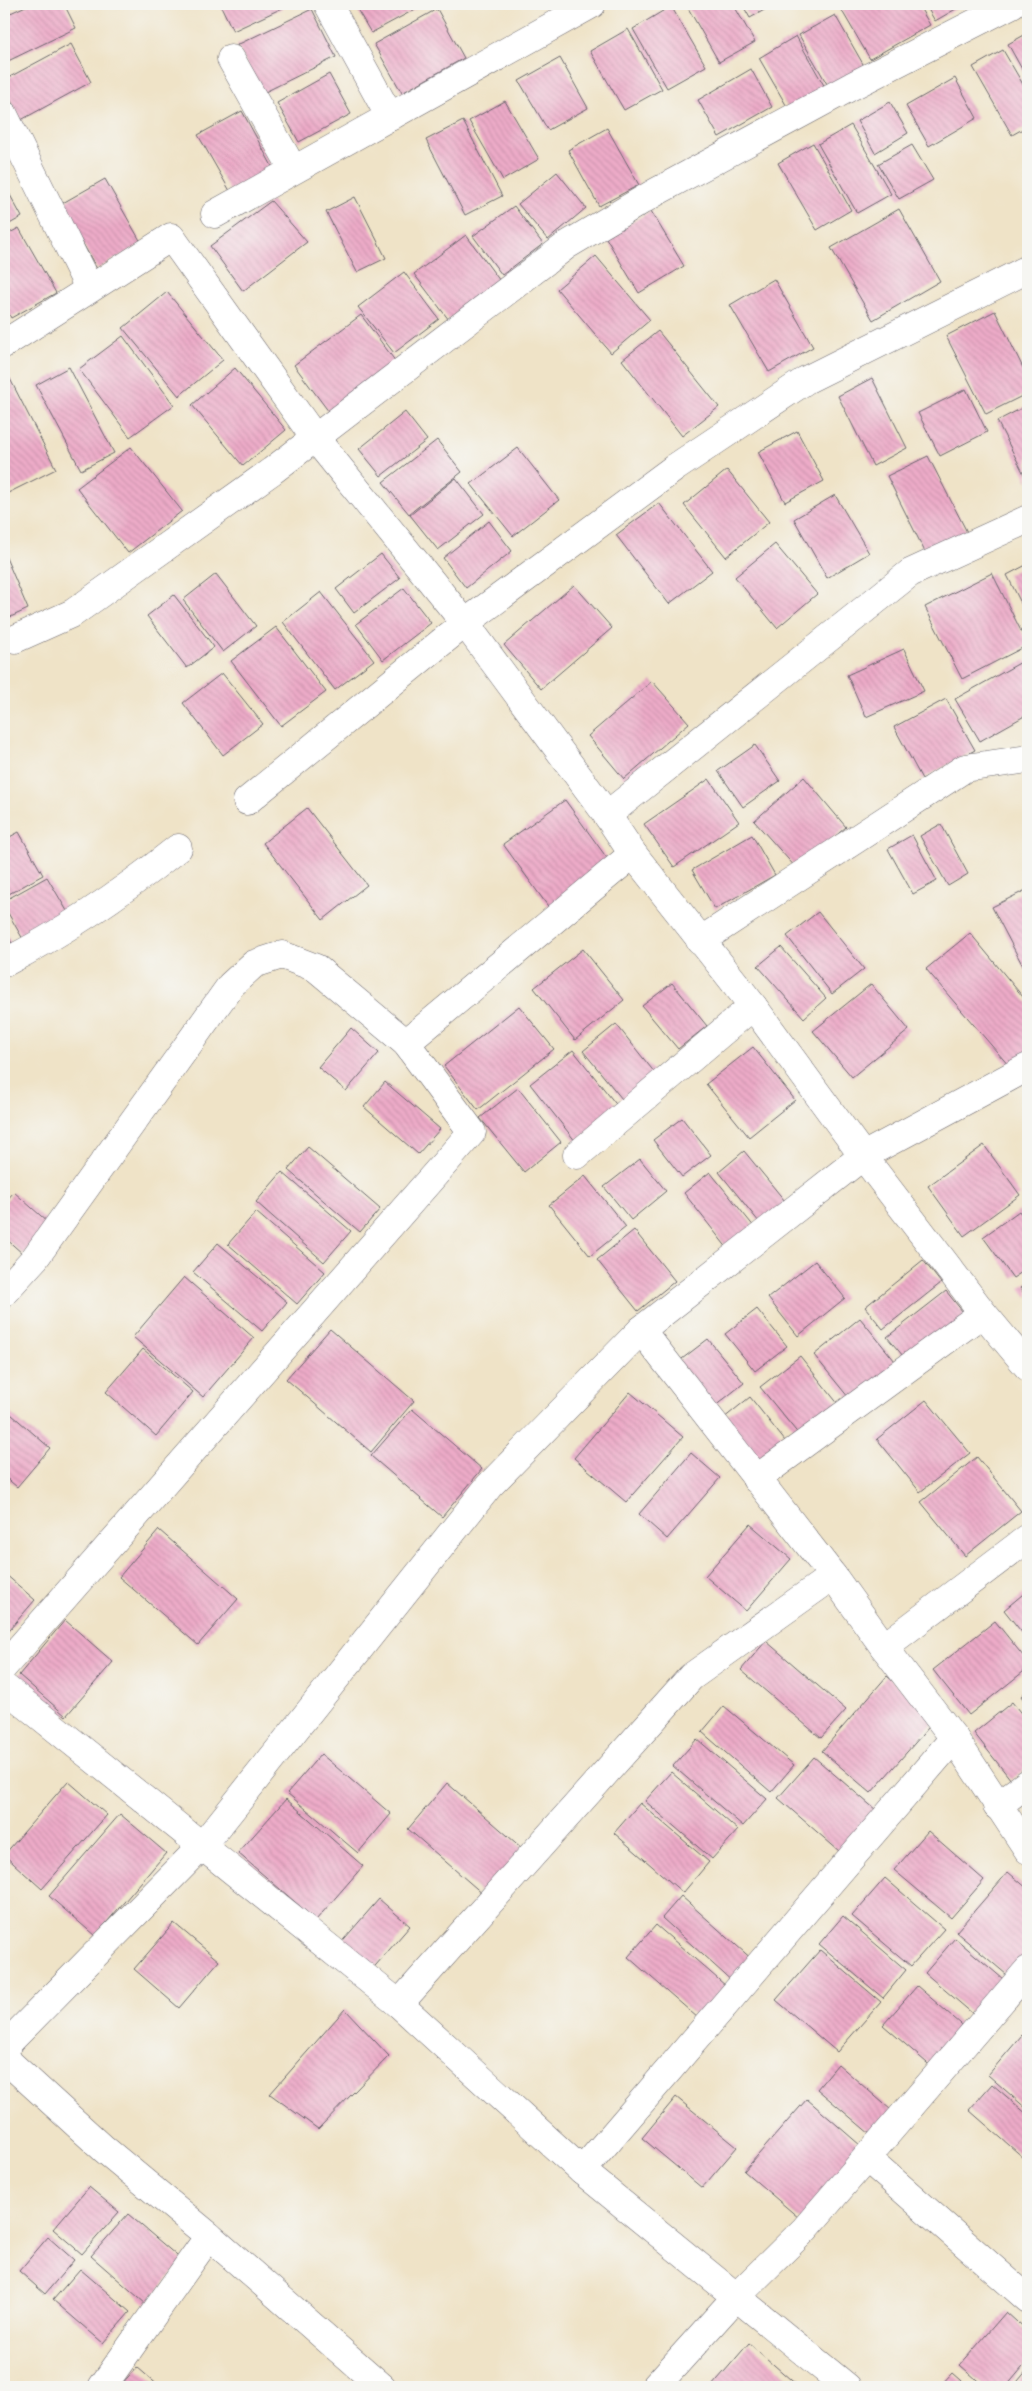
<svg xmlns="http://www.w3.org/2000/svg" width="1032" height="2391" viewBox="0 0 1032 2391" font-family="'IM FELL English',serif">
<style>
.building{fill:url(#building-back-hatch)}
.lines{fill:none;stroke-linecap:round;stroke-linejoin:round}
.minor-casing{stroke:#6a666c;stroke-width:29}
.minor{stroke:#fff;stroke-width:28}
</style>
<defs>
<pattern id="building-back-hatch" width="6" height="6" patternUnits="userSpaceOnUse" patternTransform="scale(1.25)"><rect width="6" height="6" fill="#edabc8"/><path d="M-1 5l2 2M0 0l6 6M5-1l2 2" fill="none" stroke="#cb93ad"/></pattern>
</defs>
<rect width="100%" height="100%" fill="#f6f6f2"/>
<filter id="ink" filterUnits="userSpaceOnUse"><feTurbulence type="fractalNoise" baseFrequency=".02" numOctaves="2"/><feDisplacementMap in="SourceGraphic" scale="10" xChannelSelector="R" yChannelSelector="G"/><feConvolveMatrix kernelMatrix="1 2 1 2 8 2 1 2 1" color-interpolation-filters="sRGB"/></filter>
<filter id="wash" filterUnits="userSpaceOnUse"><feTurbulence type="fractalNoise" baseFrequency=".0096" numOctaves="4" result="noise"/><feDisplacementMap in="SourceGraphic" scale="20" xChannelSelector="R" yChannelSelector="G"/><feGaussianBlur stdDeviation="1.12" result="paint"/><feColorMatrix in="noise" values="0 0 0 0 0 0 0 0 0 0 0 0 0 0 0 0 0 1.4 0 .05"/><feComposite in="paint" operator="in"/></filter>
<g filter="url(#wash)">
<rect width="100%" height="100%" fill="#efe3c7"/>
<g id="blocks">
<!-- building -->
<g class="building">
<path d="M30,4H64L76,28L4,63V16Z"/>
<path d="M220,4H291L233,31Z"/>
<path d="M354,4H425L371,33Z"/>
<path d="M696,4H733L755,42L719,62L688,8Z"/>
<path d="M742,4H775L750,18Z"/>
<path d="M838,4H918L930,25L870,59Z"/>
<path d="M925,4H960L961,6L935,21Z"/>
<path d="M671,6L706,66L667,88L633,29Z"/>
<path d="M312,9L336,57L261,94L237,45Z"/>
<path d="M437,9L464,58L402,93L374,44Z"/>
<path d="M835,15L867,71L831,91L799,35Z"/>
<path d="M628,29L662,89L624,110L590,51Z"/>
<path d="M1028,33V80L1008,44Z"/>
<path d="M796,36L826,89L789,110L759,58Z"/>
<path d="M71,44L91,82L21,120L4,88V80Z"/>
<path d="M1003,50L1028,93V126L1012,135L973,67Z"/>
<path d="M560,58L588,108L548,130L519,81Z"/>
<path d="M751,69L772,107L719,137L698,100Z"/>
<path d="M329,74L351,114L299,142L277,103Z"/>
<path d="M955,78L977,118L929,146L906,106Z"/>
<path d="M505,101L539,159L503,180L469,121Z"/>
<path d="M890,102L908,133L875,153L857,121Z"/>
<path d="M242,111L273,168L230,191L198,135Z"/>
<path d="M463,121L502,196L465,215L426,140Z"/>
<path d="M851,125L891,194L857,213L818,144Z"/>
<path d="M607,128L639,185L599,206L568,150Z"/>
<path d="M813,143L851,210L817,230L778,163Z"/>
<path d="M912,145L933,180L899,199L878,164Z"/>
<path d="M557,172L586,208L548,240L518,204Z"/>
<path d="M105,179L142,244L97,269L61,204Z"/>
<path d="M4,184L22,217L4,227Z"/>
<path d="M355,197L386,258L357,272L326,212Z"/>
<path d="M271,201L307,242L243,291L210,246Z"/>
<path d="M514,206L543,244L502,275L473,236Z"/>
<path d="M899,209L940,281L873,320L831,248Z"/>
<path d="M651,211L684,266L639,293L606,238Z"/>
<path d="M19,228L56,293L11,318L4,304V236Z"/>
<path d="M466,235L500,281L449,320L414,274Z"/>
<path d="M596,256L650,320L611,353L557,289Z"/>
<path d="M404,272L439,319L394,353L358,307Z"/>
<path d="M774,279L813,347L769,372L730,305Z"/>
<path d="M167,292L223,360L179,396L123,328Z"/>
<path d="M995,311L1028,378V393L986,414L946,336Z"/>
<path d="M361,315L396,362L329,412L294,365Z"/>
<path d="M658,331L719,407L682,436L622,360Z"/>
<path d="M123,336L174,405L130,437L79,369Z"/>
<path d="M69,367L114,453L81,470L36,385Z"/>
<path d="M235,368L286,430L243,466L192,405Z"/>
<path d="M6,371L56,469L4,495V373Z"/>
<path d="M872,378L907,448L873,466L838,396Z"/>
<path d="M966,389L987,432L940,456L918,413Z"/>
<path d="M1028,405V482L997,421Z"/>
<path d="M405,412L427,440L381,476L359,449Z"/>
<path d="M797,431L824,481L785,502L758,452Z"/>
<path d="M437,440L462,472L409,514L383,482Z"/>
<path d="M131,447L182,511L128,553L77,488Z"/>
<path d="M518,448L559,500L513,536L471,484Z"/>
<path d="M928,456L969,536L927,556L887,476Z"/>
<path d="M727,470L769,522L726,557L684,505Z"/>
<path d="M456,478L484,514L438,550L410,515Z"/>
<path d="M835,495L869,553L827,578L794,519Z"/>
<path d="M659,503L712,571L669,604L616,535Z"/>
<path d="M489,521L512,551L466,588L443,558Z"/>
<path d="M775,544L817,594L777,628L735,577Z"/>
<path d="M4,553L28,609L4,620Z"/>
<path d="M381,554L400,578L354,613L336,589Z"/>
<path d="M1028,564V617L1007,575Z"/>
<path d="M992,573L1028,645L962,679L925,607Z"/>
<path d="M216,574L256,626L223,652L183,600Z"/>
<path d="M574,585L612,628L541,689L504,645Z"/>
<path d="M404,588L431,623L383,660L356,624Z"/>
<path d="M321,592L374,660L335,690L283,622Z"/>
<path d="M174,595L214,647L187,668L147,616Z"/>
<path d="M276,627L326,692L281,726L231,661Z"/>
<path d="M904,649L924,691L866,717L847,675Z"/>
<path d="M1025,660L1028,665V714L980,741L955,699Z"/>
<path d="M222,673L263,724L223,755L183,703Z"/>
<path d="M652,681L689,723L624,779L588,736Z"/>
<path d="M946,699L975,750L922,779L894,727Z"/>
<path d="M755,745L780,781L743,807L718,771Z"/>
<path d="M804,777L846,827L797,869L754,821Z"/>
<path d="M709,779L739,822L674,867L644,824Z"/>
<path d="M565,800L612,865L550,909L503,844Z"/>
<path d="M307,808L367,885L323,920L263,843Z"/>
<path d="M941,824L968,874L948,886L920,836Z"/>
<path d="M19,832L43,875L7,895L4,889V840Z"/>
<path d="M752,835L775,875L715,909L692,870Z"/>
<path d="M912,835L937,881L913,894L888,849Z"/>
<path d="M47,877L70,916L24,941L4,906V901Z"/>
<path d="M1028,889V969L1025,970L992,907Z"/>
<path d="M818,912L864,969L832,994L787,936Z"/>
<path d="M4,929L14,947L4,953Z"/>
<path d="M970,933L1028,1003V1050L1009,1066L926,969Z"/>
<path d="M781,947L826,998L804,1018L758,966Z"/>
<path d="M583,949L624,1000L575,1040L534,988Z"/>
<path d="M672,983L707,1026L678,1049L642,1006Z"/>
<path d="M871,984L909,1030L852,1077L813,1031Z"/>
<path d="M519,1006L554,1049L478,1110L444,1066Z"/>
<path d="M616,1024L655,1073L622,1099L583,1051Z"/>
<path d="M351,1028L379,1053L346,1091L318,1067Z"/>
<path d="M753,1047L795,1100L749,1137L706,1084Z"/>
<path d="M573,1050L619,1108L576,1142L530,1084Z"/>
<path d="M385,1082L440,1129L418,1154L364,1107Z"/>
<path d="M518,1088L561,1142L524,1172L480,1118Z"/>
<path d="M682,1118L711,1155L682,1177L653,1140Z"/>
<path d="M984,1145L1020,1195L964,1236L928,1186Z"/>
<path d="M308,1147L380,1209L360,1232L288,1170Z"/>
<path d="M744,1151L789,1206L763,1227L719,1172Z"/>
<path d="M640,1159L666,1191L631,1220L604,1187Z"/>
<path d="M282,1172L351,1231L324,1262L256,1202Z"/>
<path d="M710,1172L755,1228L728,1249L684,1193Z"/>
<path d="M585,1176L626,1227L590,1256L549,1205Z"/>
<path d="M14,1192L49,1223L23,1254L4,1237V1203Z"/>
<path d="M1019,1211L1028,1224V1268L1013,1278L983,1237Z"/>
<path d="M256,1212L325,1272L297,1304L228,1244Z"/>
<path d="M634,1230L675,1281L638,1311L597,1260Z"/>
<path d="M218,1243L287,1302L262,1331L193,1272Z"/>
<path d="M923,1260L941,1283L883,1329L865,1307Z"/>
<path d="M815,1261L845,1298L798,1336L768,1298Z"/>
<path d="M184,1277L254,1338L203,1397L133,1337Z"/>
<path d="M1028,1282V1298L1020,1288Z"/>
<path d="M946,1291L967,1317L909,1363L887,1337Z"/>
<path d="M757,1309L787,1346L755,1371L725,1334Z"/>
<path d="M860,1318L899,1366L853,1403L814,1355Z"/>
<path d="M330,1329L414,1401L371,1452L286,1379Z"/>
<path d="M708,1339L744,1383L714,1407L678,1362Z"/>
<path d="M143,1349L193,1392L156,1436L106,1392Z"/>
<path d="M800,1356L839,1405L800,1436L760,1387Z"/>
<path d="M630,1392L683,1437L626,1502L574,1458Z"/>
<path d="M750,1397L789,1446L757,1472L718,1423Z"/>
<path d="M926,1400L970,1453L920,1492L877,1439Z"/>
<path d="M4,1408L50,1448L17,1487L4,1476Z"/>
<path d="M412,1409L482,1469L442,1517L371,1456Z"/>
<path d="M691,1453L720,1478L667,1539L639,1514Z"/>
<path d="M977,1457L1021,1511L965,1556L921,1502Z"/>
<path d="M750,1524L791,1559L746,1611L705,1576Z"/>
<path d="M159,1530L238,1599L198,1645L119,1577Z"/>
<path d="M4,1573L35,1600L4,1636Z"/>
<path d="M1028,1590V1640L1004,1610Z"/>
<path d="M65,1620L113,1662L66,1716L19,1675Z"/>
<path d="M995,1621L1028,1662V1668L969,1715L933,1670Z"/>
<path d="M766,1641L846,1710L821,1738L741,1670Z"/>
<path d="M887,1676L936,1719L871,1793L822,1751Z"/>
<path d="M1028,1690V1706L1021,1696Z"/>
<path d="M1012,1702L1028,1722V1766L1011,1780L974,1733Z"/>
<path d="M724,1706L794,1765L771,1792L702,1732Z"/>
<path d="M697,1739L767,1799L743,1826L673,1766Z"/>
<path d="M321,1754L391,1814L358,1853L287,1793Z"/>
<path d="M814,1757L883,1816L847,1858L778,1798Z"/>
<path d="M671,1772L738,1830L712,1859L645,1801Z"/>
<path d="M68,1781L107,1815L42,1889L4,1855Z"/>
<path d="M447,1783L523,1849L484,1895L408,1829Z"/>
<path d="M286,1799L363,1866L316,1920L238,1853Z"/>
<path d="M640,1803L709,1862L683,1893L614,1833Z"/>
<path d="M120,1814L166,1853L95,1936L49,1896Z"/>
<path d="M928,1831L984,1880L951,1918L894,1870Z"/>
<path d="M1008,1872L1028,1889V1962L1013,1980L956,1932Z"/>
<path d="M885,1878L944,1929L911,1966L852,1916Z"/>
<path d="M681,1896L754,1961L734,1983L662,1918Z"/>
<path d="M379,1899L410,1926L369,1973L338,1946Z"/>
<path d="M843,1916L906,1970L883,1998L819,1944Z"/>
<path d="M174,1923L219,1961L179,2008L134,1969Z"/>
<path d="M656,1925L726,1986L698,2018L628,1957Z"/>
<path d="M955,1938L1010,1985L980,2020L925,1973Z"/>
<path d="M820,1950L881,2002L837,2052L776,2000Z"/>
<path d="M917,1986L968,2030L934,2069L883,2025Z"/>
<path d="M345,2009L389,2056L318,2129L270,2094Z"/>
<path d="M1022,2035L1028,2041V2110L988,2075Z"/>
<path d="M838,2064L898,2116L877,2140L817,2089Z"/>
<path d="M992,2084L1028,2115V2155L1025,2159L969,2110Z"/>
<path d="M676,2097L737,2147L702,2188L642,2138Z"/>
<path d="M807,2099L868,2152L806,2224L744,2171Z"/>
<path d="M89,2187L119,2212L82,2254L53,2229Z"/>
<path d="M128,2214L183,2261L146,2304L91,2256Z"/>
<path d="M48,2237L74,2260L45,2294L19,2271Z"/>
<path d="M80,2269L130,2312L103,2343L53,2300Z"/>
<path d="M1006,2312L1028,2332V2361L1006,2387H985L960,2365Z"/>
<path d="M749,2343L799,2387H711Z"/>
<path d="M137,2367L160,2387H119Z"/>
<path d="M1028,2369V2387H1013Z"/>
<path d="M952,2373L968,2387H939Z"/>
</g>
</g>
</g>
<g filter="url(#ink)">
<use href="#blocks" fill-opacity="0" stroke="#6a666c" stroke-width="1"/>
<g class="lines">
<defs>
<g id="minor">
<path d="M328,4L390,117"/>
<path d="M231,59L293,169"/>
<path d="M4,115L89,288"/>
<path d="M215,214L592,4"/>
<path d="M4,344L171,237L315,438L465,623L607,815L633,854L753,1006L863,1156L983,1313L1028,1367"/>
<path d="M15,639L73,613L272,471L567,245L656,192L852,86L1012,4"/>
<path d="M247,801L465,623L676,467L806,380L1028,269"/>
<path d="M607,815L910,573L1028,519"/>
<path d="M700,941L965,768L1028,759"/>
<path d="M4,963C65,932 124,891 178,848"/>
<path d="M406,1043L633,854"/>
<path d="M577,1155L753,1006"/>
<path d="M4,1292L35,1258L231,985L254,964L282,955L316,968L406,1043L472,1132L4,1666"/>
<path d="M641,1330L833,1576L884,1647L954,1738L1028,1850"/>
<path d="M756,1479L983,1313"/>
<path d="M884,1647L1028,1538"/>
<path d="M4,1687L399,2004L582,2171L847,2387"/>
<path d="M997,1806L1028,1783"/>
<path d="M399,2004L691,1677L833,1576"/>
<path d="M4,2047L203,1845L489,1486L641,1330L863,1156L1028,1067"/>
<path d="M4,2058L104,2149L209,2236L382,2387"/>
<path d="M867,2158L1028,2299"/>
<path d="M582,2171L954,1738"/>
<path d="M102,2387L209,2236"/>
<path d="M655,2387L737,2296L805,2229L1028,1970"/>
</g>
</defs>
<!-- minor casing -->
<use href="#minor" class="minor-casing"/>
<!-- minor -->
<use href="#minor" class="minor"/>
</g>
</g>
<!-- margin -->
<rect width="1032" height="2391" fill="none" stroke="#f6f6f2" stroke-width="20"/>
</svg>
